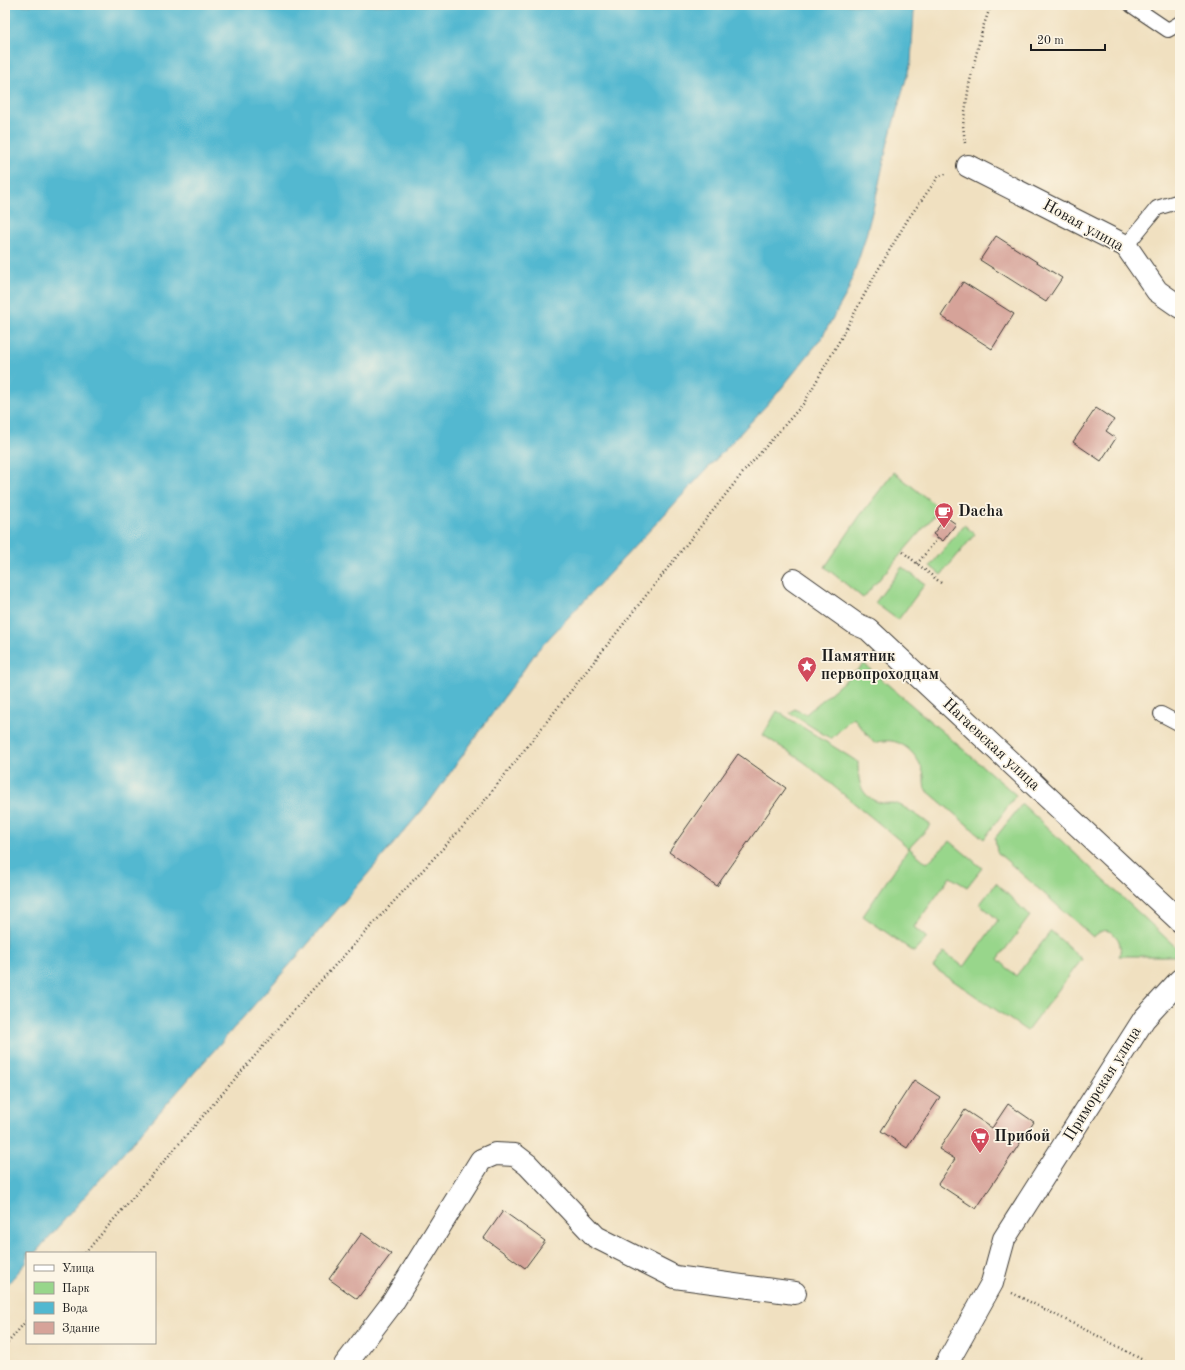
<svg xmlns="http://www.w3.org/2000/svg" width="1185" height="1370" viewBox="0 0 1185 1370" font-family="'Old Standard TT',serif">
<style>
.green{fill:#98d68b;stroke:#5a7954}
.water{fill:#52b8d0;stroke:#376a76}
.building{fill:#d6a399}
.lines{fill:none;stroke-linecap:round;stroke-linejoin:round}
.lane-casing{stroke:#3c3935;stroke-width:16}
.street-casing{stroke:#3c3935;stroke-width:24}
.path{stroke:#3c3935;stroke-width:2.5;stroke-dasharray:1 3;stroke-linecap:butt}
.lane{stroke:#fff;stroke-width:14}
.street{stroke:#fff;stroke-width:22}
.labels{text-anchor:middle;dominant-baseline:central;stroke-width:3.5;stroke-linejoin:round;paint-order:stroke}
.street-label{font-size:16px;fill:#1c1c1c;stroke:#fcf5e5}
.poi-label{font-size:16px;font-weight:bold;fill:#1c1c1c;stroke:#fcf5e5;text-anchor:start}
</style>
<rect width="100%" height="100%" fill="#fcf5e5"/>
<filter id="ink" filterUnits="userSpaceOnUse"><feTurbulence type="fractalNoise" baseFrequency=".025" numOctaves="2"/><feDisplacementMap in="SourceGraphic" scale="8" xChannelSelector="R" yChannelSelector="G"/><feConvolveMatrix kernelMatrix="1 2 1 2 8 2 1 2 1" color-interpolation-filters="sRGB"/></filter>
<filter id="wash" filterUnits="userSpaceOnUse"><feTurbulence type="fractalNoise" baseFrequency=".012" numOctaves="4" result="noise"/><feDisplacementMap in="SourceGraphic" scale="16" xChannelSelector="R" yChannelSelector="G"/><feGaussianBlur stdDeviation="0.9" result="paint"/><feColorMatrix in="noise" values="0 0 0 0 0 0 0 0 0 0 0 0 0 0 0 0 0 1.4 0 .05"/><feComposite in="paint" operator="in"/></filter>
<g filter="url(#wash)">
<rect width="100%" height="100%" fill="#f0e0c0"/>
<!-- green -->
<g class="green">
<path d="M894,472L940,509L863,598L825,567L859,517Z"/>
<path d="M964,525L975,534L941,575L930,566Z"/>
<path d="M902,567L925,584L898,620L875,603Z"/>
<path d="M864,664L1016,795L984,839L925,789C924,785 924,780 924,776C921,758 903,738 884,741C881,741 877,742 874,743L853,717L831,739L790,713L794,709L806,714Z"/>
<path d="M777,711L858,762C858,781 860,798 882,803C887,804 892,802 897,804C904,806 924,820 931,825L909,848L927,863L950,841L982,868L967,887L950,877L914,927L927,938L914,952L863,916L909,848L804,762L763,735Z"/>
<path d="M1022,804L1180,951L1175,956H1119C1120,953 1121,949 1120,946C1120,938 1110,928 1102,931C1099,932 1096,935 1093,937L997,852L995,838Z"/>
<path d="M996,883L1030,916L998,959L1016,976L1051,931L1082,959L1027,1031L933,967L944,952L964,967L998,920L980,904Z"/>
</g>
<!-- water -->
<path class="water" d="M5,5H916L914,12L911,62L888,142L876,197L864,243L848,291L821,339L776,395L537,651L430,801L301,952L35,1253H27V1262L5,1287Z"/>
<g id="blocks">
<!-- building -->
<g class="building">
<path d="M996,236L1062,278L1046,302L980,260Z"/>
<path d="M963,282L1014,314L992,349L941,316Z"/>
<path d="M1096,408L1114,420L1106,431L1116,438L1101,461L1073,442Z"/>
<path d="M946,517L956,524L943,541L933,534Z"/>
<path d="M738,754L786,788L717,886L669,852Z"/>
<path d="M914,1080L940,1097L907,1148L881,1131Z"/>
<path d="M1008,1104L1034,1122L976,1209L938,1184L955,1159L939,1149L965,1110L992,1128Z"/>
<path d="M503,1211L545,1241L525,1268L484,1238Z"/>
<path d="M362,1233L391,1254L357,1299L329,1279Z"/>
</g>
</g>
</g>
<g filter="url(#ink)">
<use href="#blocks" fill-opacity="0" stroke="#3c3935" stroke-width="1"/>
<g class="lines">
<defs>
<g id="lane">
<path d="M1131,5L1168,30L1180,23"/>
<path d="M1126,246L1157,208L1180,201"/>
<path d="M1161,714L1180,724"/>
</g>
<g id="street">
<path d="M968,166L1126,246L1157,291L1180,307"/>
<path d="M794,580L856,624L868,629L1180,921"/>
<path d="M345,1365L393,1302L481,1160L495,1154L515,1155L528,1165L596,1237L675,1277L795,1293"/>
<path d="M946,1365L992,1283L1004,1239L1144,1019L1180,980"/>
</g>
</defs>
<!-- lane casing -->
<use href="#lane" class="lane-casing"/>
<!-- street casing -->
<use href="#street" class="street-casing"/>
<!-- path -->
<g class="path">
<path d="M965,143L963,125L969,85L982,30L991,5"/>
<path d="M903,552L941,583"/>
<path d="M917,564L938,538"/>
<path d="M85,1253L303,1000L470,819L741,475L804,403L841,338L875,275L908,219L939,176L946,174"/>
<path d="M1012,1293L1102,1338L1152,1365"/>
<path d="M5,1346L27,1320"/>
</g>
<!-- lane -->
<use href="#lane" class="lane"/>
<!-- street -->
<use href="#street" class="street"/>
</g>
</g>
<!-- icons -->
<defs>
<symbol id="cafe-pin" viewBox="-11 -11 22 30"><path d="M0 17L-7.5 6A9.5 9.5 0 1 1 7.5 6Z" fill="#d1495b" stroke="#fcf5e5"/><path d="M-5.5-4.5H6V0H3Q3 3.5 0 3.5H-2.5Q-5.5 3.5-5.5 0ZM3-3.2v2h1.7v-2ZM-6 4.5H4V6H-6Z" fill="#fff"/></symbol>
<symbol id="sight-pin" viewBox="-11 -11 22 30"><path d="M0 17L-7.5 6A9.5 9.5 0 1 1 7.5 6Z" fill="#d1495b" stroke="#fcf5e5"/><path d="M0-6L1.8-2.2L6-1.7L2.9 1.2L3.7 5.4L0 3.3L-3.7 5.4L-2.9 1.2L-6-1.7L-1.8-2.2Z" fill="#fff"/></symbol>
<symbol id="supermarket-pin" viewBox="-11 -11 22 30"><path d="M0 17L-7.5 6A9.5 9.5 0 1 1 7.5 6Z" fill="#d1495b" stroke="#fcf5e5"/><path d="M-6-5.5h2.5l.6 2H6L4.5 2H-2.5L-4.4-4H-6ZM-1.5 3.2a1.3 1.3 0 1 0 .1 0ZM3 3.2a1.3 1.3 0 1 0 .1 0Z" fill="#fff"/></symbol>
</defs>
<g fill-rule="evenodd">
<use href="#cafe-pin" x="933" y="501" width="22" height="30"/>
<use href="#sight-pin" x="796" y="655" width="22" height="30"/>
<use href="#supermarket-pin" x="969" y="1126" width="22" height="30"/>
</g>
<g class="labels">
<!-- street labels -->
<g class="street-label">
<text transform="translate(1083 226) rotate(29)">Новая улица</text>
<text transform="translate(991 745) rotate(43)">Нагаевская улица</text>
<text transform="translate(1103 1084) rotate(-58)">Приморская улица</text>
</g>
<!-- poi labels -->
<g class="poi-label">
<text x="958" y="512">Dacha</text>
<text x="821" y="657">Памятник<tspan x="821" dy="18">первопроходцам</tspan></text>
<text x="994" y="1137">Прибой</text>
</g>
</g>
<!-- margin -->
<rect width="1185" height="1370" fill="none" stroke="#fcf5e5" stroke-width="20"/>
<!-- legend -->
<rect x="26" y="1252" width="130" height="92" fill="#fcf5e5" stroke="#a29e95"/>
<rect x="34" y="1265" width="20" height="6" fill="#ffffff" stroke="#a29e95"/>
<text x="62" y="1272" font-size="12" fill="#1c1c1c">Улица</text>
<rect x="34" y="1282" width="20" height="12" fill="#98d68b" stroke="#a29e95"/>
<text x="62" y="1292" font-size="12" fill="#1c1c1c">Парк</text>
<rect x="34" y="1302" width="20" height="12" fill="#52b8d0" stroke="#a29e95"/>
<text x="62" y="1312" font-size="12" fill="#1c1c1c">Вода</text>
<rect x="34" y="1322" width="20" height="12" fill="#d6a399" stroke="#a29e95"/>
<text x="62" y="1332" font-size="12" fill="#1c1c1c">Здание</text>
<!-- scale -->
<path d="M1031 44v6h74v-6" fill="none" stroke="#1c1c1c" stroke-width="2"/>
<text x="1037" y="44" font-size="12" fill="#1c1c1c" stroke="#fcf5e5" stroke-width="3" paint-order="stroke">20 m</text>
</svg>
